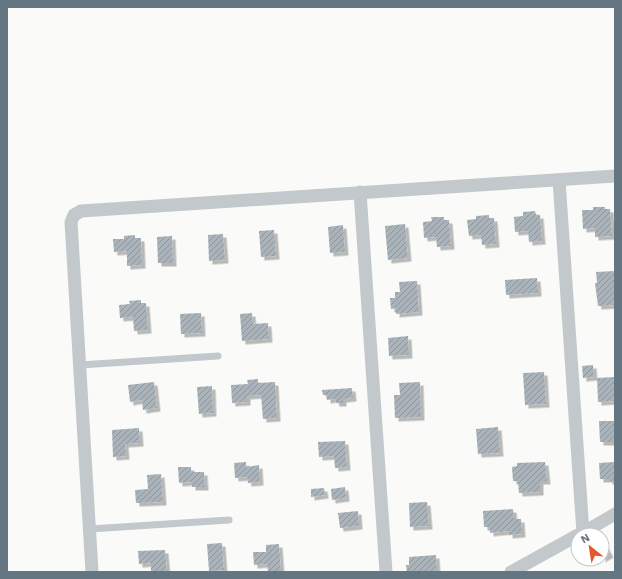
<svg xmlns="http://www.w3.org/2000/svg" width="622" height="579" viewBox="0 0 622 579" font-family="'Work Sans',sans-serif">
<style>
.building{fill:url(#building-hatch);filter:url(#shadow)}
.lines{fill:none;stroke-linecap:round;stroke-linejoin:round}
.lane{stroke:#c3c8cc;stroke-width:7}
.street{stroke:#c3c8cc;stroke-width:13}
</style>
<defs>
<pattern id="building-hatch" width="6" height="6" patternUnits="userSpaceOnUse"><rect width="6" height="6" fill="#aab3b9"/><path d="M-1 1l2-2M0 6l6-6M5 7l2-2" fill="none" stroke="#8e969c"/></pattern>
<filter id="shadow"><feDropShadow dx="3.5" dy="3.5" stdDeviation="0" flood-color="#0004"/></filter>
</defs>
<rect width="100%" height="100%" fill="#fafaf8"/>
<!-- building -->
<g class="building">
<path d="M593,207H605V209H610L612,236L595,237V228L583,229L582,210H593Z"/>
<path d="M535,211L536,215H540L542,241L529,242L528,231L515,232L514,217L523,216V212Z"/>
<path d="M489,215V218H494L496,244L482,245L481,235L469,236L467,220L476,219V216Z"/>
<path d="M431,217H444V220H449L451,246L437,247L436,237L424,238L423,222L432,221Z"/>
<path d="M405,224L408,258L388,260L385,226Z"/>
<path d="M343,225L345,252L330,253L328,227Z"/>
<path d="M274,230L276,256L261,257L259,231Z"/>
<path d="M223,234L225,260L209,261L208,235Z"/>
<path d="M135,235V238H141L142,265L127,266V251L114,252L113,239H124V236Z"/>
<path d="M172,236L173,263H158L157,237Z"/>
<path d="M615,271V305L598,306L595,283H597L596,272Z"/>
<path d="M537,278L538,293L506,295L505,280Z"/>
<path d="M417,281L419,312L396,314V308L391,309L390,298H395V292H400L399,282Z"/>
<path d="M141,300V303H146L148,330L134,331L133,317L120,318L119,305L130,304L129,301Z"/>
<path d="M201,313L202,333L181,334L180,314Z"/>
<path d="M252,313L253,324L268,323L269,339L242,341L240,314Z"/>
<path d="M408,336L409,355L389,356L388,338Z"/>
<path d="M593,365L594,377L583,378L582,366Z"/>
<path d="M544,372L546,404L525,405L523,373Z"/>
<path d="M615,377V401L598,402L597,378Z"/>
<path d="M258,379V383L275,382L277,418L263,419L261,395L247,396V402L232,403L231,385L248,384L247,380Z"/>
<path d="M154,382L157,408L143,410L142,400L130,402L128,385Z"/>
<path d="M420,382L421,417L395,418L394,395H400L399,383Z"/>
<path d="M212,386L213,413L199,414L197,387Z"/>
<path d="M352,388L353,398L343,399V403H336L335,399L327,400V395H323L322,390Z"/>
<path d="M599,421H615V442H600Z"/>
<path d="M498,427L500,453L478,454L476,429Z"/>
<path d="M139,428L140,443L125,444L126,456L113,457L112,430Z"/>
<path d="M345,441L347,467L335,468L334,456L319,457L318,442Z"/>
<path d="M246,462V467L259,465L260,482L248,483L247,477L235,478L234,463Z"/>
<path d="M545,462L547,481H540V492L519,493L518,481H513L512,467L517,466V463Z"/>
<path d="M615,462V481H609V479H600L599,463Z"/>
<path d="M178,467H191V472H204L205,487H192V482L179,483Z"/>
<path d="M161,474L163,502L136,503L135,490L148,489L147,475Z"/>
<path d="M345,487L346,498L332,500L331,489Z"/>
<path d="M324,488L325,495L311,497V489Z"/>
<path d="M427,502L429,526L410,527L409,503Z"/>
<path d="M513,509L514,519H521L522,534L509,535V531L490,533V527H484L483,511Z"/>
<path d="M358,511L359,526L340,528L338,513Z"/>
<path d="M602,539L610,554L602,559Z"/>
<path d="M222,543L224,570L209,571L207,544Z"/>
<path d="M279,544L281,571L268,572L267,564L254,565L253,552H266V545Z"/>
<path d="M165,550L167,572H151V563L139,564L138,551Z"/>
<path d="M436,555L437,572H407L406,565H409V557Z"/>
</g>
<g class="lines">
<!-- lane -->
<g class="lane">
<path d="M80,365L218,356"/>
<path d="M90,529L229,520"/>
</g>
<!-- street -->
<g class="street">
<path d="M559,180L583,533"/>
<path d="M360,192L386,572"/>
<path d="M579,535L615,514"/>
<path d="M92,572L71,222L74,215L81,211L615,176"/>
<path d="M511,572L578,535"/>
</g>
</g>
<!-- border -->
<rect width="622" height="579" fill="none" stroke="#657683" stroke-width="16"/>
<!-- north arrow -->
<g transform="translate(590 547) rotate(330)"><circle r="19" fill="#ffffff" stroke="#c1c8cd"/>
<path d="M0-3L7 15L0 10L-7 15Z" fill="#e4572e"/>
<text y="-6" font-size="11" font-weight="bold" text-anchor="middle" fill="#657683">N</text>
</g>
</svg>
